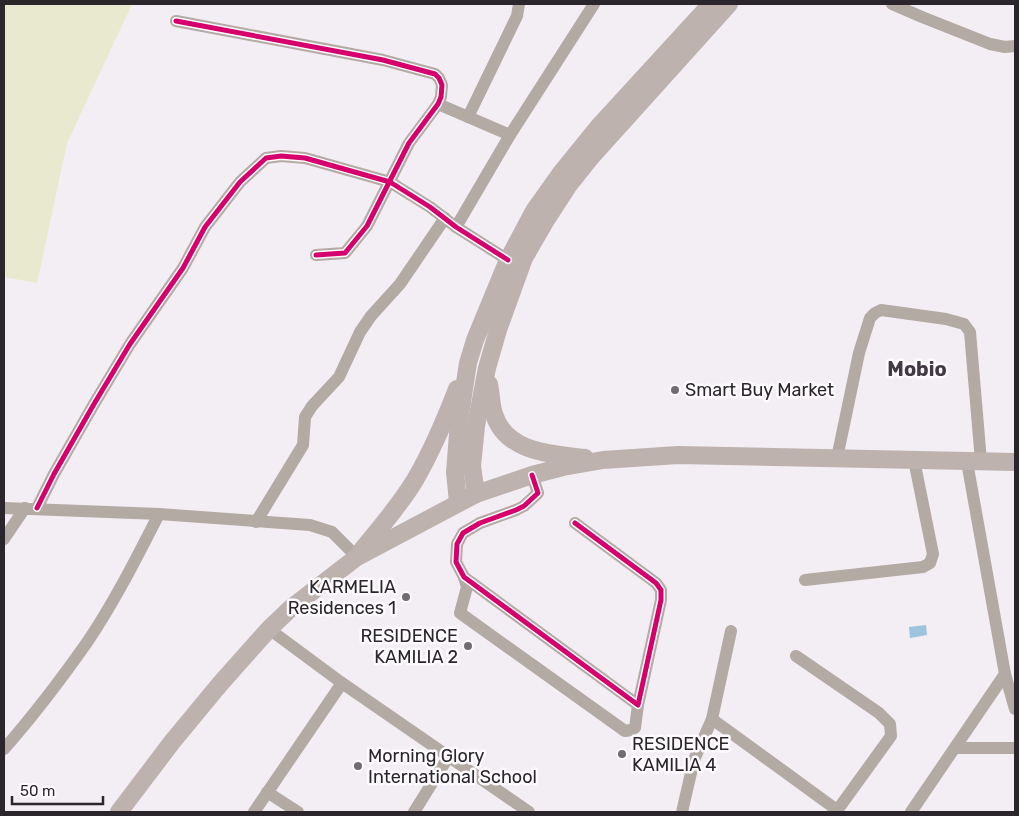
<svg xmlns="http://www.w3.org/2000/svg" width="1019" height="816" viewBox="0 0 1019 816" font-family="Rubik,sans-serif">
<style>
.green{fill:#e9e9cf}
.water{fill:#9cc4dd}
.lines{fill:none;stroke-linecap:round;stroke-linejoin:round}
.street{stroke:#b4aaa4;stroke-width:12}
.secondary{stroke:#bdb2ae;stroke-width:18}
.cycleway-casing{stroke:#fdfbfd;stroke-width:8}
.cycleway{stroke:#d6006c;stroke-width:5}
.poi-dot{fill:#706c71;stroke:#fdfbfd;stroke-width:2}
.labels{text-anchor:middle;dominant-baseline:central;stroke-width:5;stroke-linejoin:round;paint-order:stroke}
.poi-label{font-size:18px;fill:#2a262b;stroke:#fdfbfd;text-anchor:start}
.quarter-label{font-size:20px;font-weight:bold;fill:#423944;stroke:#fdfbfd}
</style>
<rect width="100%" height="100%" fill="#f3edf4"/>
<!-- green -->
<path class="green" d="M4,4H132L67,143L37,283L4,277Z"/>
<!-- water -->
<path class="water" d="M926,625L927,635L910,638L909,627Z"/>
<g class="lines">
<!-- street -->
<g class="street">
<path d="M892,4L922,17L990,44L1005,47L1015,46"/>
<path d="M176,21L383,60L435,74L439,78L442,85L441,97L438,104L409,143L367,226L345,253L316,255"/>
<path d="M438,104L510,135"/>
<path d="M468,117L517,16L519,4"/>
<path d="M456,227L510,135L594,4"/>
<path d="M837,458L859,353L870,318L875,313L881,310L946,319L964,324L970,332L981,461"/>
<path d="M967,462L1005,674L1015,709"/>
<path d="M532,475L538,493L524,506L516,510L480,523L463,533L457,544L456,562L464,577L638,705L661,600V590L656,583L575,523"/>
<path d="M4,508L159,514L310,525L332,532L357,557"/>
<path d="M37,508L54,474L94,404L130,344L183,268L205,227L240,182L266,158L281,156L305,158L390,182L430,207L456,227L508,260"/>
<path d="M256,522L303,445L305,417L312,406L339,377L360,332L371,316L400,284L445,218"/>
<path d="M4,539L25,508"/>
<path d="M464,577L467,587L460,613L625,731L631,730L635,728L638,705"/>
<path d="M805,580L923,567L930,563L933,554L914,460"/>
<path d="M269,629L342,683L529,812"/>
<path d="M796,656L879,713L890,724L891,736L836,812"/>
<path d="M712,719L837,810"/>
<path d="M955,748H1015"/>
<path d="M4,749C34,715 62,678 88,641C115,601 137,557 159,514"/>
<path d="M267,792L298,812"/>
<path d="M254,812L342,683"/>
<path d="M414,812L449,756"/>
<path d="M682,812L694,760L712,719L731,631"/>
<path d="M911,812L1005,674"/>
</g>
<!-- secondary -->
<g class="secondary">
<path d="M489,384C491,393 491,405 494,414C506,453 552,454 585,458"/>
<path d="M476,494L472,466L476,426L487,368L498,330L524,258L546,220L568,186L592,156L729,4"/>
<path d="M458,502L455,472L459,422L468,363L475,340L508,260L534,211L561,173L600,125L711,4"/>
<path d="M361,551C380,528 400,505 415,480C432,451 445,420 457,389"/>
<path d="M119,812L172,742L220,684L269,629L291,608L357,557L476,494L532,475L563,467L603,460L678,455L1015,462"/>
</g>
<defs>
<g id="cycleway">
<path d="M176,21L383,60L435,74L439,78L442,85L441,97L438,104L409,143L367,226L345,253L316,255"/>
<path d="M532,475L538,493L524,506L516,510L480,523L463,533L457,544L456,562L464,577L638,705L661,600V590L656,583L575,523"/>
<path d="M37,508L54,474L94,404L130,344L183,268L205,227L240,182L266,158L281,156L305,158L390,182L430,207L456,227L508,260"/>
</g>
</defs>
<!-- cycleway casing -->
<use href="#cycleway" class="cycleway-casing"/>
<!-- cycleway -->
<use href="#cycleway" class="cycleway"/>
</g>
<!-- markers -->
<g class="poi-dot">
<circle cx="675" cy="390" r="5"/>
<circle cx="406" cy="597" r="5"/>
<circle cx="468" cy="646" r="5"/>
<circle cx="622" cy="754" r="5"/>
<circle cx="358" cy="766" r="5"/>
</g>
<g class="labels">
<!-- poi labels -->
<g class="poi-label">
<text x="685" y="390">Smart Buy Market</text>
<text x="396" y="587" text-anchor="end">KARMELIA<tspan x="396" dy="21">Residences 1</tspan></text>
<text x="458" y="636" text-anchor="end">RESIDENCE<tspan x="458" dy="21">KAMILIA 2</tspan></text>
<text x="632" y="744">RESIDENCE<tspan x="632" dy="21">KAMILIA 4</tspan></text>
<text x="368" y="756">Morning Glory<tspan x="368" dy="21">International School</tspan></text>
</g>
<!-- quarter labels -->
<g class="quarter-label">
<text x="917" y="369">Mobio</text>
</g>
</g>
<!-- border -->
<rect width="1019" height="816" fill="none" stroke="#2a262b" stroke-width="10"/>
<!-- scale -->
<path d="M12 796v8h91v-8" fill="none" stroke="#2a262b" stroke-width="2.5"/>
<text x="20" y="796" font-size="15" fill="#2a262b" stroke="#fdfbfd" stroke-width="4" paint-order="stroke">50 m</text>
</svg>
